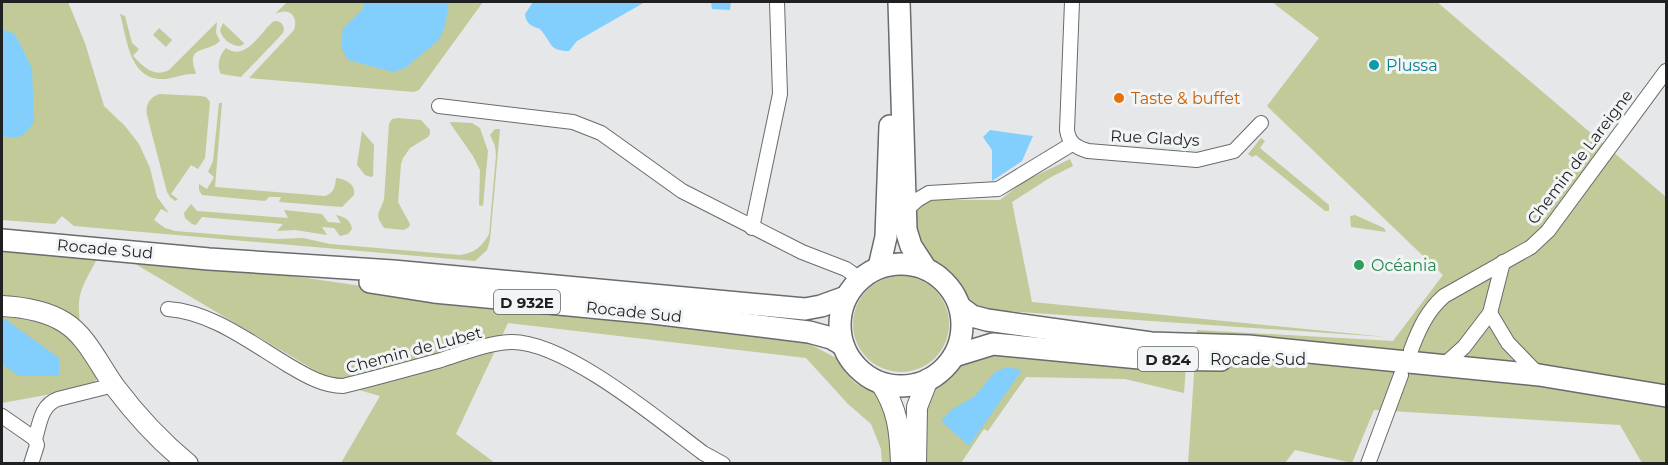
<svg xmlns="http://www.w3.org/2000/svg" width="1668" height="465" viewBox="0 0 1668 465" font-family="Montserrat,sans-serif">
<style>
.green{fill:#c1ca98}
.water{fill:#82cffe}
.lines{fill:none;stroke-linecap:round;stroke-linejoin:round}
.street-casing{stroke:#696b6c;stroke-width:16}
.secondary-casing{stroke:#696b6c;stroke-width:22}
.primary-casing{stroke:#696b6c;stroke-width:24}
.street{stroke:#fff;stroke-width:14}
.secondary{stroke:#fff;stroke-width:20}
.primary{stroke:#fff;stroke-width:21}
.culture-dot{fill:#0f9aa8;stroke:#f2f5f6;stroke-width:2}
.food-dot{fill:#e8710a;stroke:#f2f5f6;stroke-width:2}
.leisure-dot{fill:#2e9e5b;stroke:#f2f5f6;stroke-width:2}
.labels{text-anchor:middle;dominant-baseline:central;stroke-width:6;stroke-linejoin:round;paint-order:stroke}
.shield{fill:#f2f5f6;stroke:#5e6061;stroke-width:1.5}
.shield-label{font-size:15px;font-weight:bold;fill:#1f2021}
.culture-label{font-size:16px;fill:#0d838f;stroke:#f2f5f6;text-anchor:start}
.food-label{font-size:16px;fill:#c56008;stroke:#f2f5f6;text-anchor:start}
.street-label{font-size:16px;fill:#1f2021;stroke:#f2f5f6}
.leisure-label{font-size:16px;fill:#27864d;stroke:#f2f5f6;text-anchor:start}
</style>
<rect width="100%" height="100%" fill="#e5e7e9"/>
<!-- green -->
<g class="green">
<path d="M2,2H68L85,43L104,106L125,126L139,144L150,168L157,197L169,213L161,209L154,220L165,228L175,231L276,239L303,238L330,244L460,255C474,253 482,247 489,234L496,155L495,146L490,135L495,129H500L490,240L487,250L475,261L74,226L62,216L55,224L2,220Z"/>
<path d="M287,2H483L419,90L414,92L249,78L294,30C299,15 288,7 275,14Z"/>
<path d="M1272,2H1437L1666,197V463H1642L1620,425L1374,410L1352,463L1295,450L1285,463L1188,464L1197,330L1393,341L1443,275L1267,106L1319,38Z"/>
<path d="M120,14L125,16L132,43L139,49L133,56C144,67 154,78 169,70L217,22L216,33L220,41C206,54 185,44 196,73L195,74C183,73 174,79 162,79C129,79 127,38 120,14Z"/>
<path d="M274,21C280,21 283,23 284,29L283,33L241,77L221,74C216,66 220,54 226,48C246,62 260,32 274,21Z"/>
<path d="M223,23L244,43V44L240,46C231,46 222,39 220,30Z"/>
<path d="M159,28L172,40L166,47L153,35Z"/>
<path d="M159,94L201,96L206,97L210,102L205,158L198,169L191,165L171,194L178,199L175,201L170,197L167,192L147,115C145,105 149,98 159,94Z"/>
<path d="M219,103H222L215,187L325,196C334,193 335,187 336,178C345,179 356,184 354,195L342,207L279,202L281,197H269L265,201L202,195L199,190V184L207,189L214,177L208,172L213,161Z"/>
<path d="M398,118L421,120L430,130V134L428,137L410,148L403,158L401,164L398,202L410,224L409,227L404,230L384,228L379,220L378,214L384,200L389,124L392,119Z"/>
<path d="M451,122L472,123L480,128L488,151L483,206L479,205L480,170L473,156L450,123Z"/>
<path d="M362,131L374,145L373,176L371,177L365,175L357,165Z"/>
<path d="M1261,138L1265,141L1260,148L1329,205V211H1325L1256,155L1252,157L1248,154Z"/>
<path d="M1070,159L1073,166L1051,177L1012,202L1032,302L1387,337L992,310L974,305L952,274L931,259L916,244L913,209L927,200H1000L1023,182Z"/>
<path d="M191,204L197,211L288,218L284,210L322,214L328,222L341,223L336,215C345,217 350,219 352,229L348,234L340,236L334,228L322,227L327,235L295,230L277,231L283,224L202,217L196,225L192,224L185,218L184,213Z"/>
<path d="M1355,215L1384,228L1386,232L1351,227L1350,216Z"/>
<path d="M2,249L98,257C82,288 75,293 81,329L2,301Z"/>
<path d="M127,259L300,277L477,303L802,340L838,359L845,372L855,383L881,396L890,414L893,463H882L881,449L871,424L848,404L806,358L508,323L456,434L495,463H341L380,396L338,384Z"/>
<circle cx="901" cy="324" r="48"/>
<path d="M2,313L35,317L64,330L98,374L97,379L90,387L2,403Z"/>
<path d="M992,353L1186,366L1184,393L1125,379L1026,377L988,431L984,429L961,463L926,464V418L929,401L938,385L961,361Z"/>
</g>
<!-- water -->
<g class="water">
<path d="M363,2H449L445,26L439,40L405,68L393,72L348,60L341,47L343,28L364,8Z"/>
<path d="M533,2H645L577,41L569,51C548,51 552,42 540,29C531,26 526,24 525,14Z"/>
<path d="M711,2H731L730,10L712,9Z"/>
<path d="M2,29L15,34L32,68L34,122C23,137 20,140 2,136Z"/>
<path d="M990,130L1033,136L1022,161L992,181V150L983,137Z"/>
<path d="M5,319L59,358V376H19L2,364V320Z"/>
<path d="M1007,367L1022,370L969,446L941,421L951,410L975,396L995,372Z"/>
</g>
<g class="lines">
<defs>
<g id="street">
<path d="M1072,2L1067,130C1069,143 1075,147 1088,151L1197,160L1234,151L1261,123"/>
<path d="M439,106L573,122L601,133L682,191L802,252L846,269L860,279"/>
<path d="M905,211L917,200L929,193L998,189L1072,144"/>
<path d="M752,228L780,94L777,2"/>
<path d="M168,309C212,312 251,343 288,365C305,375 323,386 343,386C376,378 408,369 441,360C463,353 488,343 511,342C565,341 659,420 703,453L723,464"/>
<path d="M1490,313L1508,343L1539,375"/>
<path d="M1411,350C1419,329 1427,311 1444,296L1531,247L1548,231L1666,71"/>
<path d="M1444,365L1464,347L1490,313L1503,262"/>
<path d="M2,416L35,439"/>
<path d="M31,464L37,445L35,439C40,423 41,405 58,399L114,385"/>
<path d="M1368,464L1401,375"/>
</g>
<g id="secondary">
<path d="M2,306C22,307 46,311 64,322C87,336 99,365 115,387C136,415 160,441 188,464"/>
<path d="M880,382C898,409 900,431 901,464"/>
<path d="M916,464L917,407L928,379"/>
</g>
<g id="primary">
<path d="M899,2L906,230L911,246L926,269"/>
<path d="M2,240L209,259L393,271L805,309L821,306L846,297"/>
<circle cx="901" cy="325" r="61"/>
<path d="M879,267L886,237L890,126"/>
<path d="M370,282L434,292L653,313L809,332L831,338L843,345"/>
<path d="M960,307L972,316L987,320L1151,343L1248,346L1539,375L1666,396"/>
<path d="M954,356L993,344L1150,359L1221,360"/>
</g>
</defs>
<!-- street casing -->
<use href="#street" class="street-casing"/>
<!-- secondary casing -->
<use href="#secondary" class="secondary-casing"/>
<!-- primary casing -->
<use href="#primary" class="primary-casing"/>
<!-- street -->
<use href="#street" class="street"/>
<!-- secondary -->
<use href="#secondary" class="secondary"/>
<!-- primary -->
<use href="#primary" class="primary"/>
</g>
<!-- markers -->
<circle class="culture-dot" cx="1374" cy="65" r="6"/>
<circle class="food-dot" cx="1119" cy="98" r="6"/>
<circle class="leisure-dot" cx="1359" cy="265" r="6"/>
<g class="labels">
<!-- shield labels -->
<g class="shield">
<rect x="494" y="290" width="66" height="24" rx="4.5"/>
<rect x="1138" y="347" width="60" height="24" rx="4.5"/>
</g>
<g class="shield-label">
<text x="527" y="302">D 932E</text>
<text x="1168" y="359">D 824</text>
</g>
<!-- culture labels -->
<g class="culture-label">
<text x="1386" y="65">Plussa</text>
</g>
<!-- food labels -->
<g class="food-label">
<text x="1131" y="98">Taste &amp; buffet</text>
</g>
<!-- street labels -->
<g class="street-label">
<text transform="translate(1155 138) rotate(3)">Rue Gladys</text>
<text transform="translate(1580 157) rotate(-53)">Chemin de Lareigne</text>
<text transform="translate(105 249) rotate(5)">Rocade Sud</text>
<text transform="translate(634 312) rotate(6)">Rocade Sud</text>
<text transform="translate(414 350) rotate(-15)">Chemin de Lubet</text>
<text x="1258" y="359">Rocade Sud</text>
</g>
<!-- leisure labels -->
<g class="leisure-label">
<text x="1371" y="265">Océania</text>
</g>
</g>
<!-- border -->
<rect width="1668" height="465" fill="none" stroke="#1f2021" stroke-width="6"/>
</svg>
